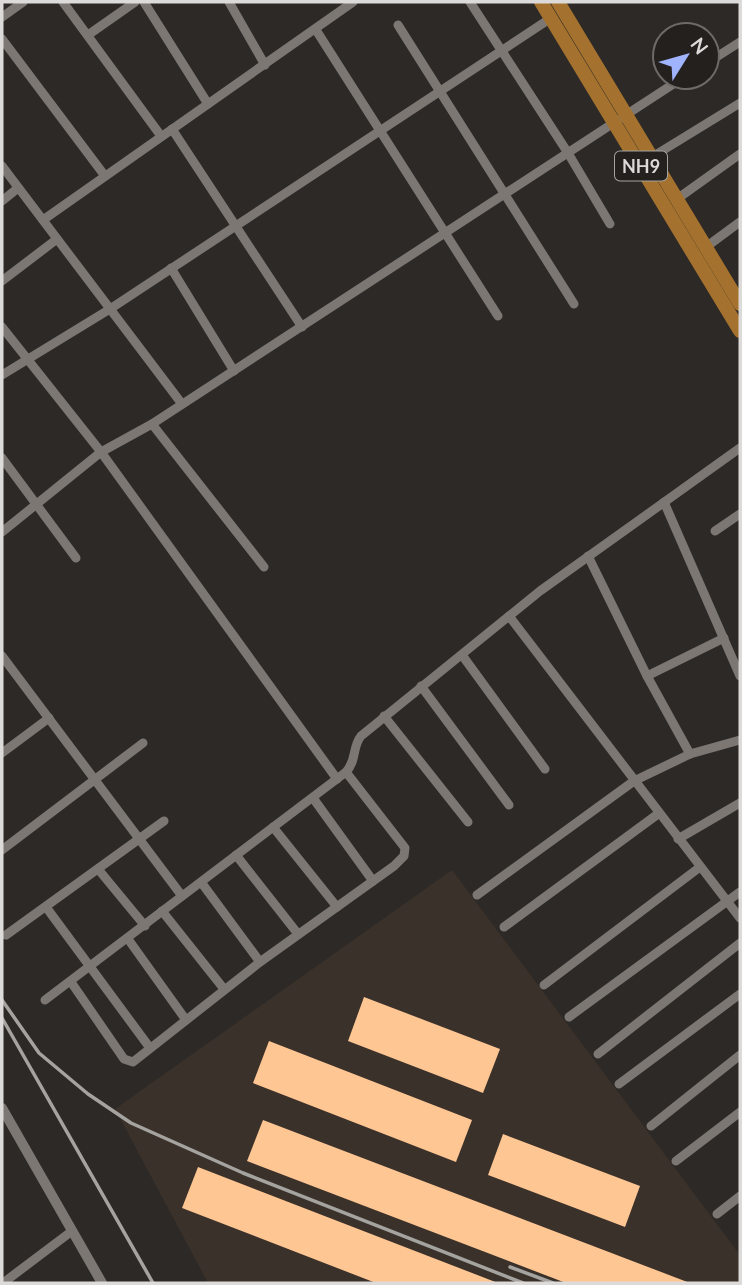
<svg xmlns="http://www.w3.org/2000/svg" width="742" height="1285" viewBox="0 0 742 1285" font-family="Lato,sans-serif">
<style>
.built{fill:#3a312a}
.building{fill:#fec693}
.lines{fill:none;stroke-linecap:round;stroke-linejoin:round}
.minor{stroke:#7c7773;stroke-width:9}
.tertiary{stroke:#7c7773;stroke-width:10}
.primary{stroke:#a4722e;stroke-width:14}
.rail{stroke:#a5a3a0;stroke-width:3.5}
.labels{text-anchor:middle;dominant-baseline:central;stroke-width:7;stroke-linejoin:round;paint-order:stroke}
.shield{fill:#23201d;stroke:#a5a3a1;stroke-width:2}
.shield-label{font-size:18px;font-weight:bold;fill:#dddbd9}
</style>
<rect width="100%" height="100%" fill="#2d2926"/>
<!-- built -->
<path class="built" d="M452,870L740,1255V1283H208L115,1109Z"/>
<!-- building -->
<g class="building">
<path d="M364,997L500,1049L483,1093L348,1041Z"/>
<path d="M269,1041L472,1120L456,1162L253,1083Z"/>
<path d="M263,1120L690,1283H566L247,1161Z"/>
<path d="M503,1134L640,1186L625,1227L488,1175Z"/>
<path d="M198,1167L498,1283H376L182,1208Z"/>
</g>
<g class="lines">
<!-- minor -->
<g class="minor">
<path d="M63,2L161,136"/>
<path d="M144,2L208,104"/>
<path d="M229,2L265,65"/>
<path d="M470,2L568,153L610,224"/>
<path d="M2,17L23,2"/>
<path d="M398,25L574,304"/>
<path d="M316,30L498,316"/>
<path d="M88,35L135,2"/>
<path d="M2,39L105,176"/>
<path d="M707,63L740,42"/>
<path d="M172,129L302,327"/>
<path d="M652,157L740,103"/>
<path d="M2,166L182,404"/>
<path d="M677,199L740,154"/>
<path d="M2,201L18,188"/>
<path d="M43,220L353,2"/>
<path d="M706,247L740,222"/>
<path d="M171,268L234,371"/>
<path d="M2,281L57,239"/>
<path d="M2,327L101,452L337,779"/>
<path d="M2,375L110,309L551,18"/>
<path d="M152,424L264,567"/>
<path d="M2,458L76,558"/>
<path d="M664,502L740,676"/>
<path d="M715,531L740,514"/>
<path d="M2,532L101,452L152,424L684,77"/>
<path d="M588,556L647,676L690,754"/>
<path d="M509,616L740,918"/>
<path d="M462,655L545,769"/>
<path d="M2,656L182,896"/>
<path d="M647,676L724,638"/>
<path d="M421,686L509,805"/>
<path d="M384,716L468,822"/>
<path d="M2,753L49,718"/>
<path d="M313,798L373,881"/>
<path d="M273,827L337,907"/>
<path d="M678,839L740,803"/>
<path d="M2,850L143,743"/>
<path d="M236,855L298,934"/>
<path d="M98,869L145,926"/>
<path d="M201,882L260,962"/>
<path d="M477,895L634,781L690,754L740,740"/>
<path d="M46,907L150,1048"/>
<path d="M162,911L224,989"/>
<path d="M504,927L658,814"/>
<path d="M6,935L164,821"/>
<path d="M128,939L186,1020"/>
<path d="M71,982L124,1059L133,1062L260,962L394,866L404,856L405,848L346,772"/>
<path d="M544,985L700,867"/>
<path d="M45,1000L346,772C357,760 352,747 361,736L540,591L740,448"/>
<path d="M569,1017L740,892"/>
<path d="M598,1054L740,943"/>
<path d="M619,1084L740,994"/>
<path d="M651,1126L740,1055"/>
<path d="M676,1161L740,1112"/>
<path d="M717,1214L740,1196"/>
<path d="M3,1283L72,1231"/>
</g>
<!-- tertiary -->
<path class="tertiary" d="M2,1108L102,1283"/>
<!-- primary -->
<g class="primary">
<path d="M541,2L740,331"/>
<path d="M558,2L740,304"/>
</g>
<!-- rail -->
<g class="rail">
<path d="M2,1000L39,1053L88,1094L131,1123L243,1173L523,1283"/>
<path d="M2,1018L153,1283"/>
<path d="M510,1267L553,1283"/>
</g>
</g>
<g class="labels">
<!-- shield labels -->
<rect class="shield" x="615" y="151.5" width="52" height="29" rx="5"/>
<g class="shield-label">
<text x="641" y="166">NH9</text>
</g>
</g>
<!-- border -->
<rect width="742" height="1285" fill="none" stroke="#dddbd9" stroke-width="7"/>
<!-- north arrow -->
<g transform="translate(686 56) rotate(53)"><circle r="33" fill="#23201d" stroke="#6d6b68" stroke-width="2"/>
<path d="M0-5L12 26L0 18L-12 26Z" fill="#a0b3fd"/>
<text y="-10" font-size="19" font-weight="bold" text-anchor="middle" fill="#dddbd9">N</text>
</g>
</svg>
